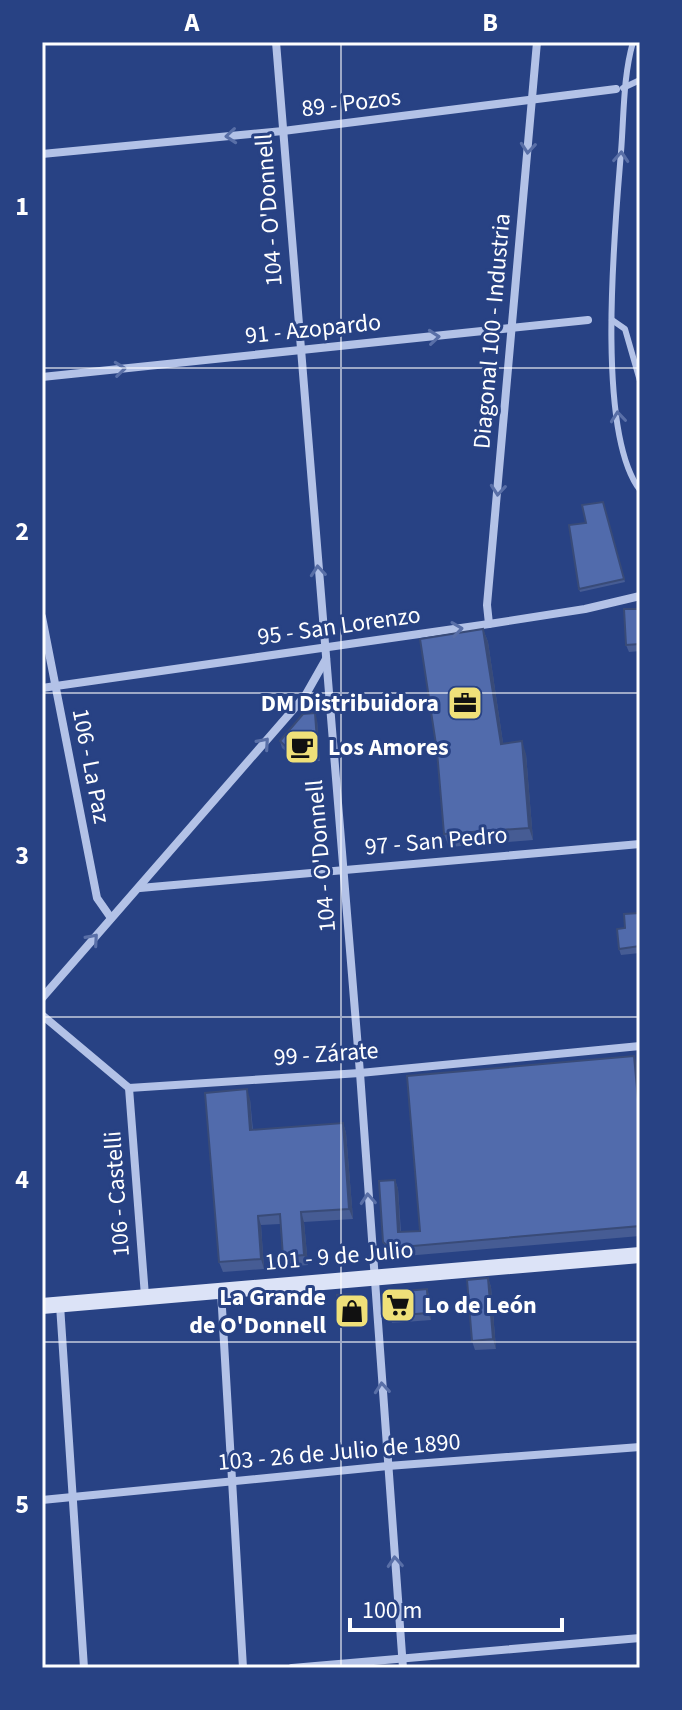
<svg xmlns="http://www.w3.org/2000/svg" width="682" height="1710" viewBox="0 0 682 1710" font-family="'Source Sans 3',sans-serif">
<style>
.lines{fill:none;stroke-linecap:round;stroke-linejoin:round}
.lane{stroke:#b3c2e7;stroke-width:6}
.street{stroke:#b3c2e7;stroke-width:8}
.secondary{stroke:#dce3f7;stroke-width:16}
.wall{fill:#465c94}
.shaded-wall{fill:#394b78}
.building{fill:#516bac;stroke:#394b78;stroke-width:2}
.oneway{stroke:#596fa7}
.grid{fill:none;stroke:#fff;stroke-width:2;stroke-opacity:0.55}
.labels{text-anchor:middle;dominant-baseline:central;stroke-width:6;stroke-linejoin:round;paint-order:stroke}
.street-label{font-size:24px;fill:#fff;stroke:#284284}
.poi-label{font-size:24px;font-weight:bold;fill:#fff;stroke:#284284;text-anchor:end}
.neatline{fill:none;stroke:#fff;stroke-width:3}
.grid-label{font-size:26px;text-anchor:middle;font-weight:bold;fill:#fff}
</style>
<rect width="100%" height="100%" fill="#284284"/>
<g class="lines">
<!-- lane -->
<g class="lane">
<path d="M633,42C623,77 624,115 621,152C615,227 595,432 640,490"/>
<path d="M623,88L640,80"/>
<path d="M612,320L625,329L640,381"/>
</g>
<!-- street -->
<g class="street">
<path d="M276,42L360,1073L403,1668"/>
<path d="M42,154L283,131L616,89"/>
<path d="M42,377L588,320"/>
<path d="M42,617L97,898L111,918"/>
<path d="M489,624L487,605L537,42"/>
<path d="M42,688L489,624L585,609L640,596"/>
<path d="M140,888L640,844"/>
<path d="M42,998L305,696L326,659"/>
<path d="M42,1015L129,1088L360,1073L640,1046"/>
<path d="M129,1088L145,1296"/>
<path d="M221,1291L243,1668"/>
<path d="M60,1305L84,1668"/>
<path d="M42,1500L388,1466L640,1447"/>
<path d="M292,1668L640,1638"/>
</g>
<!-- secondary -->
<path class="secondary" d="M42,1306L640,1255"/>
</g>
<!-- wall -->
<g class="wall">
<path d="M603,502L625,582L580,592L579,589L586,523Z"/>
<path d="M640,609V651L629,652L626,645Z"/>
<path d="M483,629L488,642L503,743L526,754L533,840L449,847L444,834Z"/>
<path d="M317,720L320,761L299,762L282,748L280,741Z"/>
<path d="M640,913V953L621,955L619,949L625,928Z"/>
<path d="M638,1065L640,1090V1236L394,1257L387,1251L383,1242L395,1180L398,1189L401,1232L420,1231Z"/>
<path d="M250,1099L253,1130L343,1123L346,1133L353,1219L304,1222L308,1265L286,1267L283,1257L280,1224L261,1225L264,1269L223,1272L219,1262Z"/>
<path d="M488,1278L491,1287L496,1349L475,1350L472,1341Z"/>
<path d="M427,1289L429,1295L431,1320L392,1323L390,1316Z"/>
<path d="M358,1299L361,1306L362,1323L341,1325L339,1318Z"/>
</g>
<!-- shaded-wall -->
<g class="shaded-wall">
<path d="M483,629L488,642L505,756L501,744Z"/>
<path d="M315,713L317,720L320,761L318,755Z"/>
<path d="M522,741L526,754L533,840L529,828Z"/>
<path d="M634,1056L638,1065L640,1090V1121Z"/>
<path d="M247,1089L250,1099L253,1140L250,1130Z"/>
<path d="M343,1123L346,1133L353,1219L349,1209Z"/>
<path d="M395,1180L398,1189L401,1242L398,1232Z"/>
<path d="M301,1212L304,1222L308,1265L304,1255Z"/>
<path d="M258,1216L261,1225L264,1269L261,1259Z"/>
<path d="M488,1278L491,1287L496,1349L493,1339Z"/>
<path d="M427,1289L429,1295L431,1320L428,1313Z"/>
<path d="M358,1299L361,1306L362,1323L360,1316Z"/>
</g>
<!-- building -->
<g class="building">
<path d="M603,502L624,579L579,589L569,525L586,523L582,505Z"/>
<path d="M624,609H640V644L626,645Z"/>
<path d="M483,629L501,744L522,741L529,828L444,834L437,751L420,639Z"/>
<path d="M315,713L318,755L296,756L280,741L303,714Z"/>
<path d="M640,913V946L619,949L617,929L625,928L624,914Z"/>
<path d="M634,1056L640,1121V1226L390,1248L383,1242L379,1181L395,1180L398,1232L420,1231L407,1076Z"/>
<path d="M247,1089L250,1130L343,1123L349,1209L301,1212L304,1255L283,1257L280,1214L258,1216L261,1259L219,1262L205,1093Z"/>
<path d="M488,1278L493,1339L472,1341L467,1280Z"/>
<path d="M427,1289L428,1313L390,1316L388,1299L395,1292Z"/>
<path d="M351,1294L358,1299L360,1316L339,1318L337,1295Z"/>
</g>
<!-- one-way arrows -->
<defs><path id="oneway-chevron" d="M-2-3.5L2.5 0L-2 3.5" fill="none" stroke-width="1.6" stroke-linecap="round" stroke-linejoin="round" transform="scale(2)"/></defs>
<g class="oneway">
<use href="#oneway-chevron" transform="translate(231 136) rotate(175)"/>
<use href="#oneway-chevron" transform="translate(528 148) rotate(95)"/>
<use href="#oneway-chevron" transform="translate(621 157) rotate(-86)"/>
<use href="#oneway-chevron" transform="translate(434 337) rotate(-5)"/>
<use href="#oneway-chevron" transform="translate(120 369) rotate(-6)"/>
<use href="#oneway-chevron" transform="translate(618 417) rotate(-96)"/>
<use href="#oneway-chevron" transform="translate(498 490) rotate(95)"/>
<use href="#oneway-chevron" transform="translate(318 571) rotate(-95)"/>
<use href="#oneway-chevron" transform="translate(457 629) rotate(-8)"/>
<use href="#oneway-chevron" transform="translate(264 743) rotate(-49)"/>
<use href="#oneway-chevron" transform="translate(93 939) rotate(-49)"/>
<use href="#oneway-chevron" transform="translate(368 1199) rotate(-94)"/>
<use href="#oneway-chevron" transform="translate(382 1388) rotate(-95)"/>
<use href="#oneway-chevron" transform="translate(395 1562) rotate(-94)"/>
</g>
<!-- grid -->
<path class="grid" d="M341,42V1668M42,368H640M42,693H640M42,1017H640M42,1342H640"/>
<!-- icons -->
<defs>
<symbol id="office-square" viewBox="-11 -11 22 22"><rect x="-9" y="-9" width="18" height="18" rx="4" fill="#efe079" stroke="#284284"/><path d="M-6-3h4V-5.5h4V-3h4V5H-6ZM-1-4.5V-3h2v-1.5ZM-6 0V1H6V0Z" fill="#111"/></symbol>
<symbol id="cafe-square" viewBox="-11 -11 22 22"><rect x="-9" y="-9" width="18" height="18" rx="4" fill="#efe079" stroke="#284284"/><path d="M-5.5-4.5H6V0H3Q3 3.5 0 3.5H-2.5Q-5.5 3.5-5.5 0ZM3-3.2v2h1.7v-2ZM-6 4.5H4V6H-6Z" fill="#111"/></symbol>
<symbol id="supermarket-square" viewBox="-11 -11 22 22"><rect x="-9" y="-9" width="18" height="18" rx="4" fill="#efe079" stroke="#284284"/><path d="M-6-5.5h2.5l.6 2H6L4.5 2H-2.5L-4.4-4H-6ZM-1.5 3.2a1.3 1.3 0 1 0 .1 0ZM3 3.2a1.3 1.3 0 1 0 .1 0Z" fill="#111"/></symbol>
<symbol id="shop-square" viewBox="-11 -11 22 22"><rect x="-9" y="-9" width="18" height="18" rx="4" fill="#efe079" stroke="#284284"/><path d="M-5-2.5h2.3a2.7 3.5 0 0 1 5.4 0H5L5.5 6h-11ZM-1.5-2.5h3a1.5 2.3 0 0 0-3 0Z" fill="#111"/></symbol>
</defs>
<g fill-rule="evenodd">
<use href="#office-square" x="445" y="683" width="40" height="40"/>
<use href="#cafe-square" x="282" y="727" width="40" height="40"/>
<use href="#supermarket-square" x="378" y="1285" width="40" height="40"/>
<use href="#shop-square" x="332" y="1291" width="40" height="40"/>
</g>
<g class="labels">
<!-- street labels -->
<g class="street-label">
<text transform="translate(351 103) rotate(-7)">89 - Pozos</text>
<text transform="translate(269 210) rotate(-94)">104 - O'Donnell</text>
<text transform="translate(313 329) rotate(-6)">91 - Azopardo</text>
<text transform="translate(492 331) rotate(-85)">Diagonal 100 - Industria</text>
<text transform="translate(339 626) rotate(-8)">95 - San Lorenzo</text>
<text transform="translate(91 766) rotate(79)">106 - La Paz</text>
<text transform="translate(436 841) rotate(-5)">97 - San Pedro</text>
<text transform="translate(321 856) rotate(-95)">104 - O'Donnell</text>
<text transform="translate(326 1054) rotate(-4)">99 - Zárate</text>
<text transform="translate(117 1194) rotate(-94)">106 - Castelli</text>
<text transform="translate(339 1256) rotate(-5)">101 - 9 de Julio</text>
<text transform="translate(339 1452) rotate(-5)">103 - 26 de Julio de 1890</text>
</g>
<!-- poi labels -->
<g class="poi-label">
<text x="439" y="703">DM Distribuidora</text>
<text x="328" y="747" text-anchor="start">Los Amores</text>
<text x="326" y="1297">La Grande<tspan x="326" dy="28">de O'Donnell</tspan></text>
<text x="424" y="1305" text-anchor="start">Lo de León</text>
</g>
</g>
<!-- border -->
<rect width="682" height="1710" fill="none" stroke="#284284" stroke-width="88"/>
<!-- scale -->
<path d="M350 1618v12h212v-12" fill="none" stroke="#ffffff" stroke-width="4"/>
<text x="362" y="1618" font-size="24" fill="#ffffff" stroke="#284284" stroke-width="6" paint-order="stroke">100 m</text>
<rect x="44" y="44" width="594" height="1622" class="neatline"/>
<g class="grid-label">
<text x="192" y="31">A</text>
<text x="490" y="31">B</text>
<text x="22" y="215">1</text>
<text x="22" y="540">2</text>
<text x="22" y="864">3</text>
<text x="22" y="1188">4</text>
<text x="22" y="1513">5</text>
</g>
</svg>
